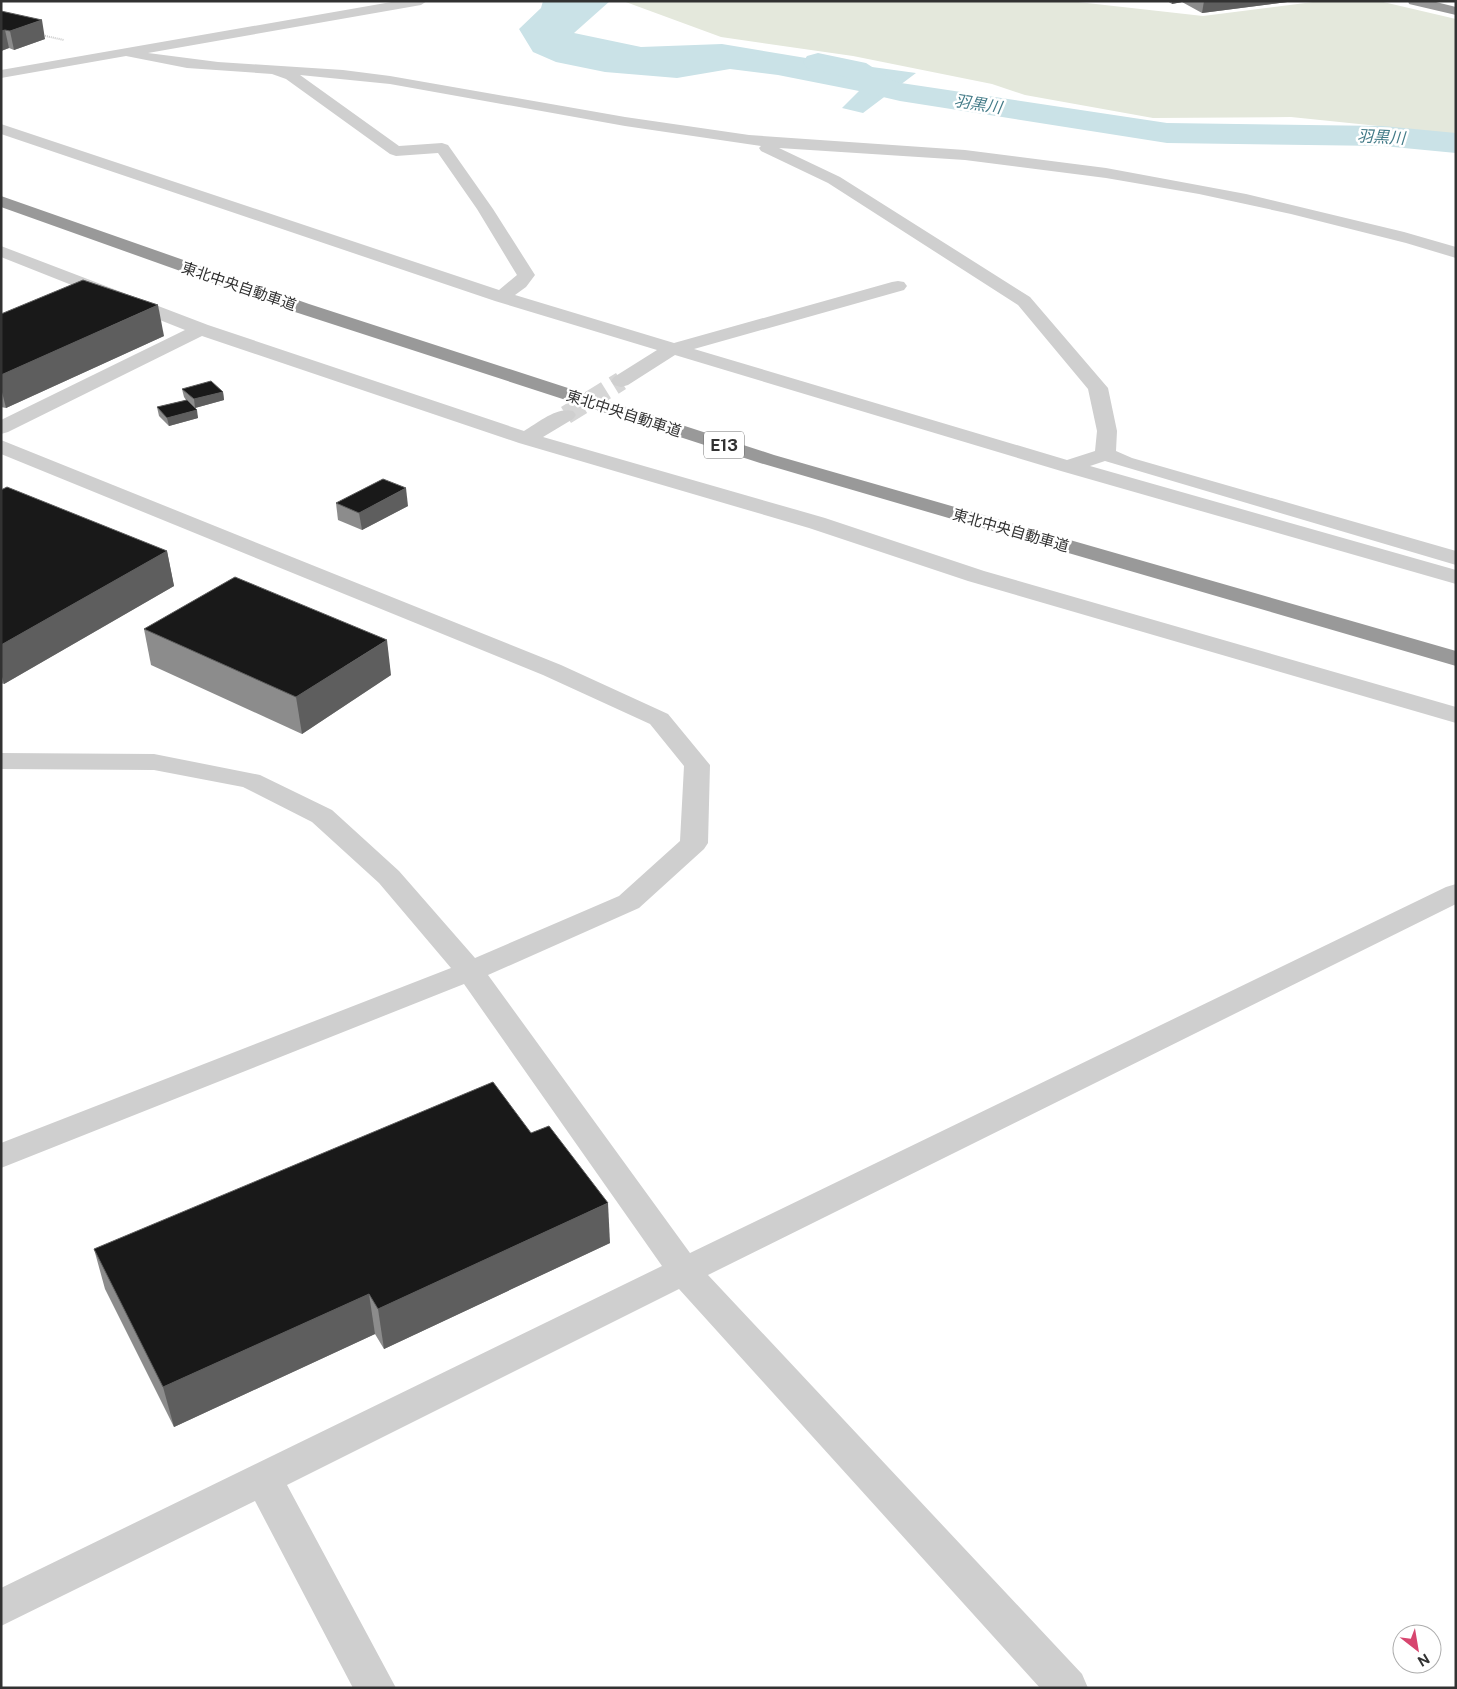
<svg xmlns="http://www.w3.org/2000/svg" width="1457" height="1689" viewBox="0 0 1457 1689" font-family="'Public Sans','Noto Sans JP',sans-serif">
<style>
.green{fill:#e4e8dc}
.water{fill:#cae2e7}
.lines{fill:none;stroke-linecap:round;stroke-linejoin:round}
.river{fill:#cae2e7;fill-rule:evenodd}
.minor-tunnel{stroke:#d6d6d6;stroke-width:19;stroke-dasharray:19 9;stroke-linecap:butt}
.path{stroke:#c9c9c9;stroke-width:2;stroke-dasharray:1 1;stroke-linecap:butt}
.minor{fill:#cfcfcf;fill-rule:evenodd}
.highway{fill:#999;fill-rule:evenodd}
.wall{fill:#8c8c8c}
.shaded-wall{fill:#5e5e5e}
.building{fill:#191919;stroke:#5e5e5e}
.labels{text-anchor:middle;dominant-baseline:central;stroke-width:5;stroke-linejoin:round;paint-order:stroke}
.far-street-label{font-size:15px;fill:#323232;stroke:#fff}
.far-water-label{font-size:16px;font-style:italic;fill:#437b88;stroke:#fff}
.shield{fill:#fff;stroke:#707070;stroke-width:1}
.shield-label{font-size:16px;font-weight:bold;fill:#323232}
</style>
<rect width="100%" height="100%" fill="#fff"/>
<!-- green -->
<path class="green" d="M623,1H1069L1203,16L1321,1H1379L1456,19V134L1291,117L1153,118L1025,95L992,84L853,56L721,37Z"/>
<!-- water -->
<path class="water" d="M543,1H610L574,33L641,47L722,44L806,58L916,73L863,113L842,108L859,91L778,75L730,69L677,78L605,72L556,62L533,52L519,29L541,8Z"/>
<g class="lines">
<!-- river -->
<path class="river" d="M818,53L866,63L892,80L901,83L1167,123L1383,126L1456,133V153L1383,146L1167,143L900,101L870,94L845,77L807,68L803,62L807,56Z"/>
<!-- minor-tunnel -->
<path class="minor-tunnel" d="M566,415L621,381"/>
<!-- path -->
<path class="path" d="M41,35L64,40"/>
<!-- minor -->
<g class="minor">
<path d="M397,1H427L421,5L148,53L218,62L343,70L390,76L625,117L749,135L965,150L1106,168L1246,194L1404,232L1456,247V258L1406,243L1291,214L1199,194L1106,178L965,160L779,148L840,177L1030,297L1108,388L1117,431L1116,451L1132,458L1456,551V565L1105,461L1090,466L1456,570V584L1061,471L675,355L628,385L621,387L614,385L611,381L614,377L657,350L495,301L1,134V124L499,290L517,275L477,209L438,153L396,156L390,154L286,79L272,74L187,68L126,56L1,78V70ZM300,75L390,84L625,126L761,146L759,148L761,151L828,183L1018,305L1088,389L1097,431L1095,451L1067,460L694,349L904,290L907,286L904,282L898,281L892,282L674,343L515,295L526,287L535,275L493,209L448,145L442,143L399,146Z"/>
<path d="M1,246L208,325L524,431C538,423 556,407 573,411L576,415L573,419L543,437L825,518L984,571L1456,707V723L968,581L809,528L519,443L202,336L8,432L1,434V420L185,330L1,257Z"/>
<path d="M1,440L561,665L668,714L710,765L708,843L704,849L639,908L488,975L690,1253L1446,887L1456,884V904L708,1275L1082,1674L1088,1688H1040L679,1289L287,1485L396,1688H353L255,1501L1,1626V1588L662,1266L464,984L1,1168V1143L451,968L379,883L312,822L243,787L154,770L1,769V753L154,754L260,775L332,810L399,871L475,958L619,896L680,841L684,766L650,724L543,675L1,454Z"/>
</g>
<!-- highway -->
<g class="highway">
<path d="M1408,1H1432L1456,7V15L1409,4Z"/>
<path d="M1,196L309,304L774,455L1456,651V666L760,463L295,312L1,207Z"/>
</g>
</g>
<!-- wall -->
<g class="wall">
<path d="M1167,1H1295L1202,13L1182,2L1172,4Z"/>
<path d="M1,11L45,39L14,50L9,48L1,51Z"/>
<path d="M1,314L164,336L6,408L1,407Z"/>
<path d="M182,389L223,392L224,400L195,408L198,418L169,426L159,416L157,407L186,400L184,397Z"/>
<path d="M1,490L167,551L174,586L4,684L1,683Z"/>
<path d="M336,503L408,506L362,530L338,520Z"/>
<path d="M144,629L391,675L302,734L151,665Z"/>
<path d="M531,1133L610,1243L384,1349L375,1334L174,1427L105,1289L94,1249Z"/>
</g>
<!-- shaded-wall -->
<g class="shaded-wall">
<path d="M1172,1H1182V2L1172,4Z"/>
<path d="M1204,1H1295L1202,13Z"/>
<path d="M42,20L45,39L14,50L10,31Z"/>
<path d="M5,30L9,48L1,51V31Z"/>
<path d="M158,305L164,336L6,408L1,388V375Z"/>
<path d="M223,392L224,400L195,408L194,399Z"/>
<path d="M197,410L198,418L169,426L167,418Z"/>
<path d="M406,488L408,506L362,530L359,513Z"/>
<path d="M167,551L174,586L4,684L1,673V645Z"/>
<path d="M387,640L391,675L302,734L296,697Z"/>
<path d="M608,1203L610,1243L384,1349L378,1309Z"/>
<path d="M369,1294L375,1334L174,1427L163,1387Z"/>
</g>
<!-- building -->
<g class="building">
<path d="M1,11L42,20L10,31L5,30L1,31Z"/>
<path d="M83,280L158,305L1,375V314Z"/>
<path d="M211,381L223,392L194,399L182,389Z"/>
<path d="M187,400L197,410L167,418L157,407Z"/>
<path d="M383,479L406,488L359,513L336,503Z"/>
<path d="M7,487L167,551L1,645V490Z"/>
<path d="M235,577L387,640L296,697L144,629Z"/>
<path d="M493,1082L531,1133L549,1126L608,1203L378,1309L369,1294L163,1387L94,1249Z"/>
</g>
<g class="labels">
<!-- far-street labels -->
<g class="far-street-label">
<text transform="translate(239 286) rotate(19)">東北中央自動車道</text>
<text transform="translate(624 413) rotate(18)">東北中央自動車道</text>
<text transform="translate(1011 530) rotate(16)">東北中央自動車道</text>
</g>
<!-- far-water labels -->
<g class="far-water-label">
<text transform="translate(978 104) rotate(9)">羽黒川</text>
<text transform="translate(1381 137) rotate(3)">羽黒川</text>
</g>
<!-- shield labels -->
<rect class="shield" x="704" y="431.5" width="40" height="27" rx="4"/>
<g class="shield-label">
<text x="724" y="445">E13</text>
</g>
</g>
<!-- border -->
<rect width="1457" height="1689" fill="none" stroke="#323232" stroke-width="5"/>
<!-- north arrow -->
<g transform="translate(1417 1649) rotate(149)"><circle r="24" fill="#ffffff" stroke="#adadad"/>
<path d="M0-4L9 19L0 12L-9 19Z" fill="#d7466f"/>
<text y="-8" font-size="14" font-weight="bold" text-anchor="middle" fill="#323232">N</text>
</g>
</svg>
